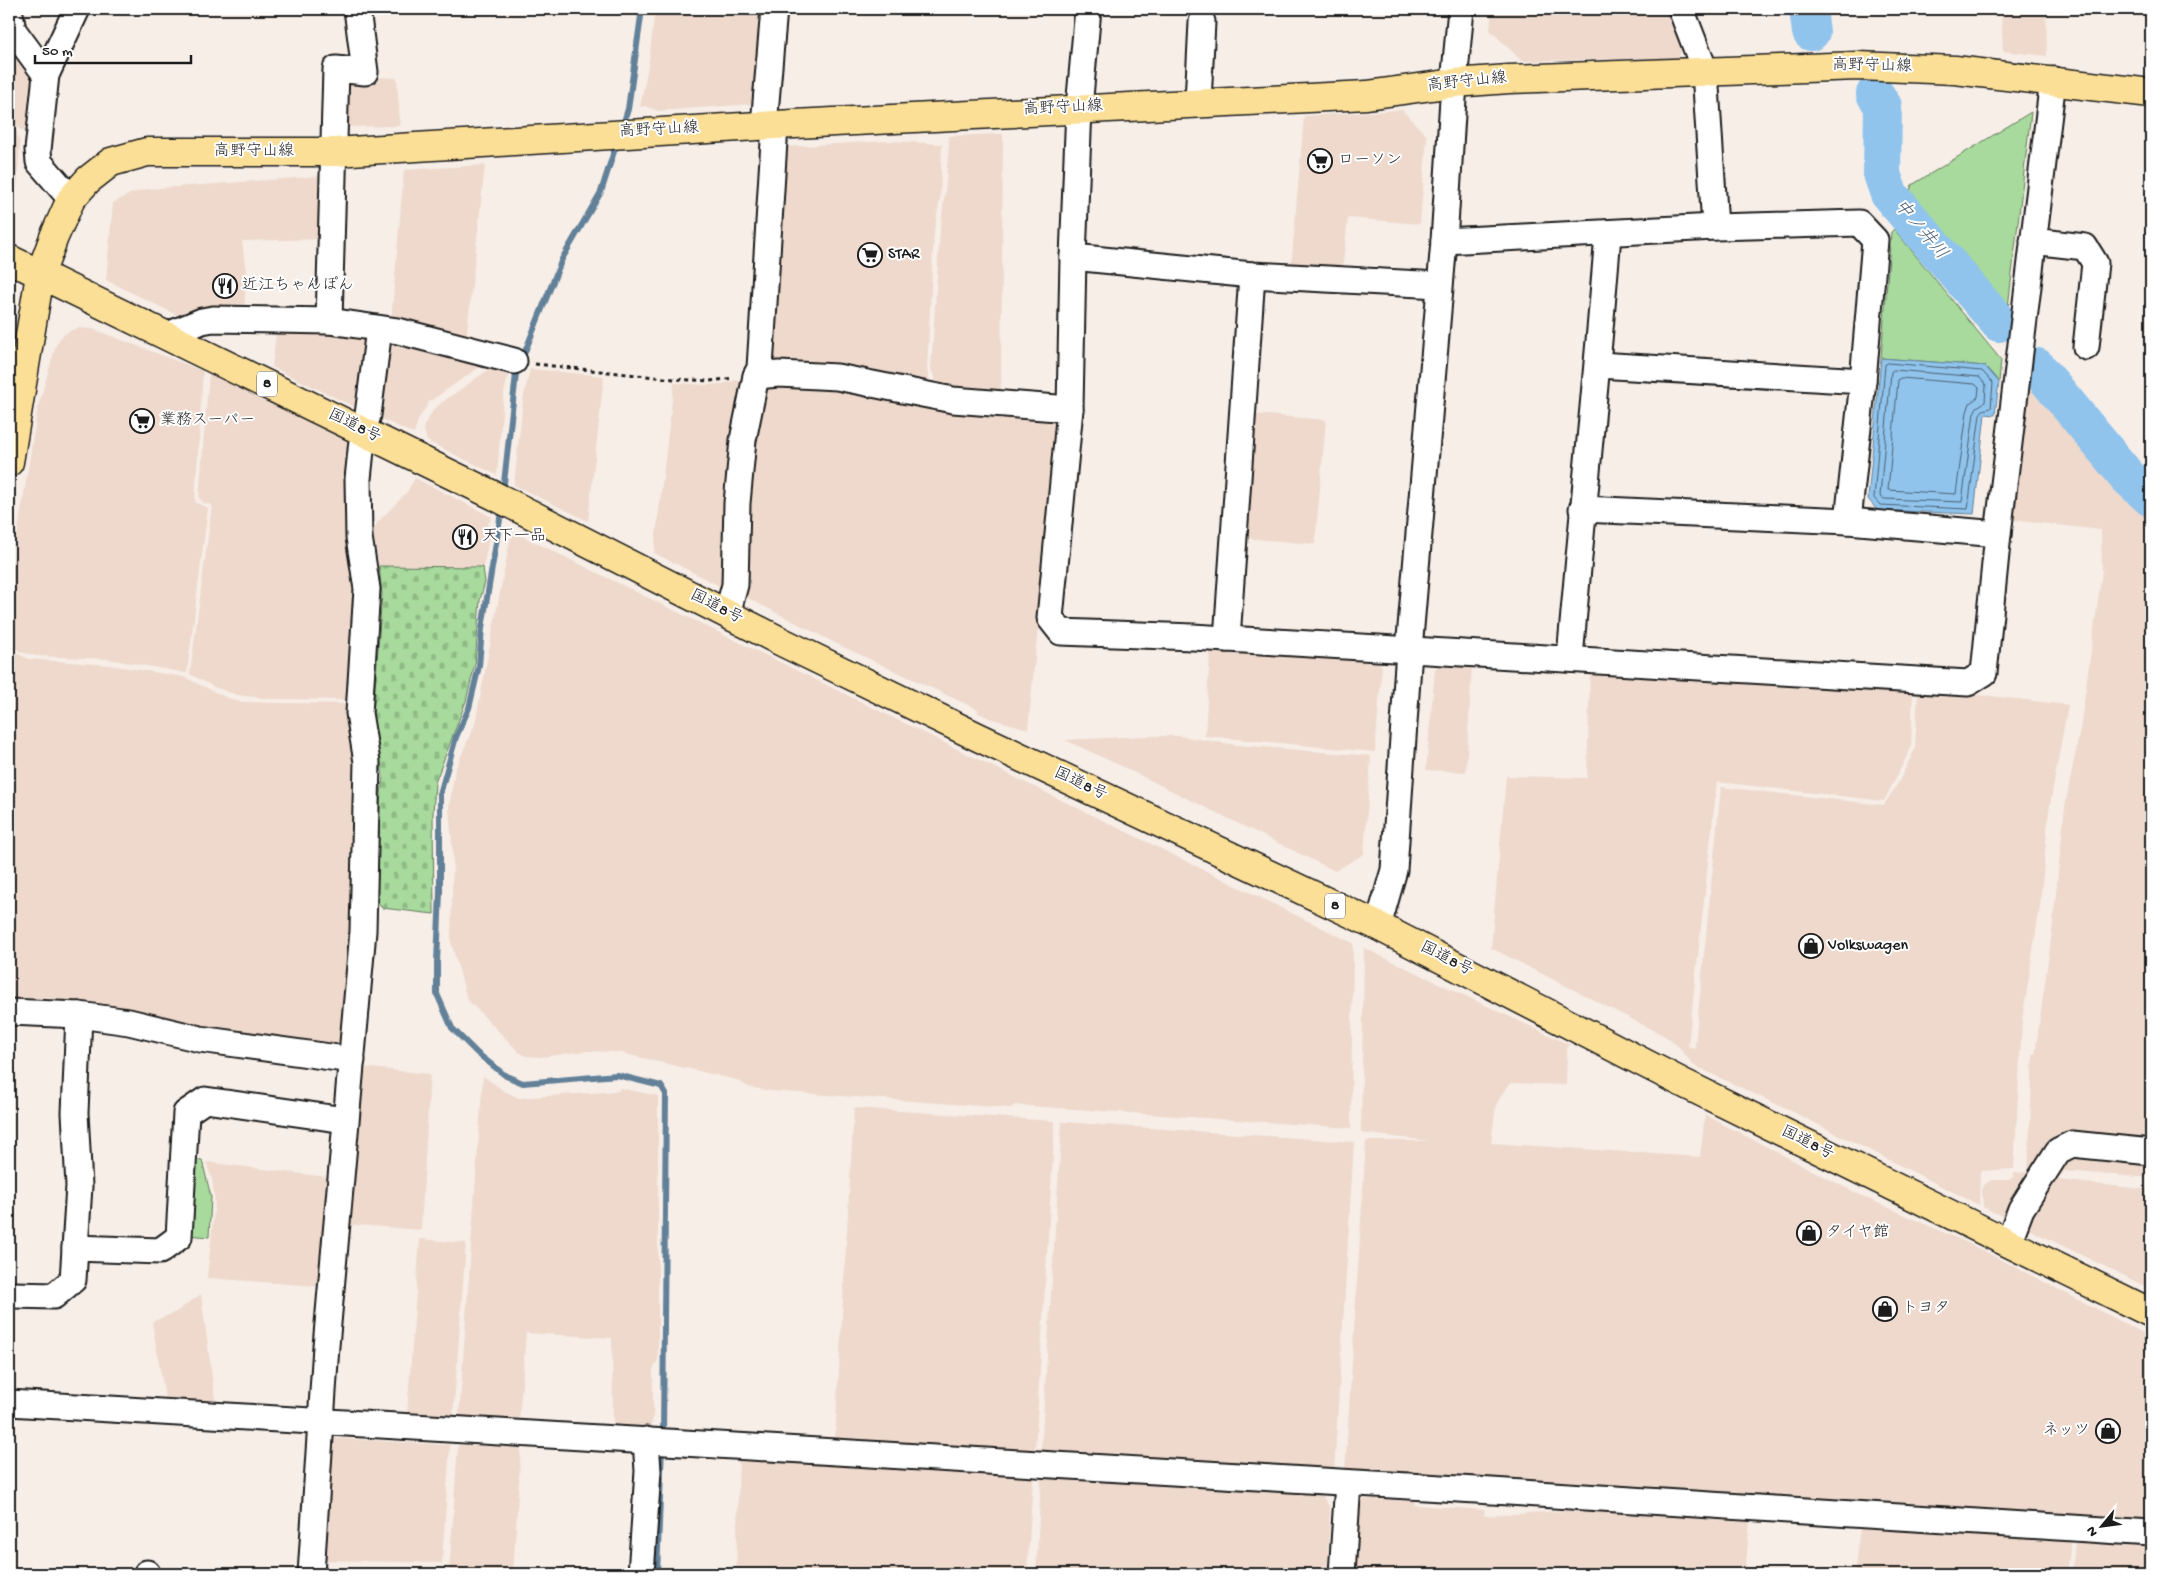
<svg xmlns="http://www.w3.org/2000/svg" width="2160" height="1583" viewBox="0 0 2160 1583" font-family="'Gochi Hand','Klee One',sans-serif">
<style>
.built{fill:#eed9cc}
.cemetery{fill:url(#cemetery-stones);stroke:#627b5c}
.park{fill:#a7da9c;stroke:#627b5c}
.water{fill:#90c4ed;stroke:#628199}
.lines{fill:none;stroke-linecap:round;stroke-linejoin:round}
.shore{stroke:#4a5f70;stroke-width:1}
.stream{stroke:#628199;stroke-width:6}
.river{stroke:#90c4ed;stroke-width:38}
.minor-casing{stroke:#1c1c1c;stroke-width:29}
.major-casing{stroke:#1c1c1c;stroke-width:31}
.highway-casing{stroke:#1c1c1c;stroke-width:31}
.path{stroke:#1c1c1c;stroke-width:3;stroke-dasharray:4 4;stroke-linecap:butt}
.minor{stroke:#fff;stroke-width:25}
.major{stroke:#fbdf96;stroke-width:28}
.highway{stroke:#fbdf96;stroke-width:28}
.labels{text-anchor:middle;dominant-baseline:central;stroke-width:4;stroke-linejoin:round;paint-order:stroke}
.shield{fill:#fff;stroke:#606060;stroke-width:1}
.shield-label{font-size:15px;font-weight:bold;fill:#1c1c1c}
.street-label{font-size:16px;fill:#1c1c1c;stroke:#fff}
.poi-label{font-size:16px;fill:#1c1c1c;stroke:#fff;text-anchor:start}
.water-label{font-size:18px;font-style:italic;fill:#4a5f70;stroke:#fff}
</style>
<defs>
<pattern id="cemetery-stones" width="16" height="16" patternUnits="userSpaceOnUse" patternTransform="scale(1.25)"><rect width="16" height="16" fill="#a7da9c"/><path d="M2 7V4a2 2 0 0 1 4 0v3zM10 15v-3a2 2 0 0 1 4 0v3z" fill="#8fba86"/></pattern>
</defs>
<rect width="100%" height="100%" fill="#f7eee8"/>
<filter id="ink" filterUnits="userSpaceOnUse"><feTurbulence type="fractalNoise" baseFrequency=".02" numOctaves="2"/><feDisplacementMap in="SourceGraphic" scale="10" xChannelSelector="R" yChannelSelector="G"/><feConvolveMatrix kernelMatrix="1 2 1 2 8 2 1 2 1" color-interpolation-filters="sRGB"/></filter>
<g filter="url(#ink)">
<!-- built -->
<g class="built">
<path d="M655,9H762L752,104L658,111L645,106L640,107L649,61Z"/>
<path d="M1492,9H1666L1682,50L1678,58L1522,61L1490,30Z"/>
<path d="M2001,9H2046L2047,56L2003,51Z"/>
<path d="M18,50L36,85L30,130H20L9,113V51Z"/>
<path d="M351,76L397,78L400,126L340,127L346,80Z"/>
<path d="M1402,110L1427,136L1420,224L1348,218L1342,272L1291,268L1304,116Z"/>
<path d="M9,119L17,132L20,144L17,187L9,198Z"/>
<path d="M1003,134L1001,398L938,387L931,369L940,230L945,193L949,144L948,136Z"/>
<path d="M888,141L942,144L940,199L934,231L927,369L929,379L934,390L750,367L764,148Z"/>
<path d="M485,165L466,341L391,322L404,170Z"/>
<path d="M321,176L326,239L242,241L246,272L244,315L199,314L179,316L106,280L113,203L132,193L148,189Z"/>
<path d="M277,326L372,334L365,412L272,367Z"/>
<path d="M79,328L93,329L203,371L195,502L208,508L187,673L108,659L36,656L21,652L9,643V586L38,407L56,345L61,337L69,331Z"/>
<path d="M382,336L480,361L481,366L429,402L418,420L414,434L373,415Z"/>
<path d="M495,365L510,367L503,398L497,475L427,441L423,427L434,409L441,403Z"/>
<path d="M530,369L604,376L588,521L514,485L523,400Z"/>
<path d="M209,372L354,442L360,591L352,700L271,699L237,695L214,687L190,674L212,505L204,503L199,498Z"/>
<path d="M741,379L744,383L728,590L654,553L674,383L706,385L722,384Z"/>
<path d="M776,379L1059,413L1028,729L989,718L977,712L979,710L837,644L742,595L758,388Z"/>
<path d="M2030,380L2138,503L2151,510V1178L2064,1171L2057,1180L2151,1190V1289L1983,1207L1982,1190L1984,1185L1991,1180H2009L2014,1177V1173L2028,1172L2033,1054H2035L2052,932L2065,806L2080,730L2102,571L2101,530L2013,520Z"/>
<path d="M1254,414L1326,420L1315,544L1243,538Z"/>
<path d="M415,478L492,517L488,524L491,529L483,567L379,566L373,531L377,523L407,492Z"/>
<path d="M514,532L1353,943L1351,1128L1015,1105L1010,1108L771,1091L748,1087L737,1080L617,1052L586,1051L541,1057L526,1056L519,1052L467,999L451,942L453,856L449,808L455,770L475,724L510,540Z"/>
<path d="M9,649L28,659L109,665L184,677L223,696L240,702L352,704L357,750L351,943L341,1049L242,1039L243,1030L216,1029L195,1025L92,1004L47,998L9,999Z"/>
<path d="M1210,652L1379,662L1382,666L1375,752L1205,736Z"/>
<path d="M1443,663L1472,665L1466,772L1426,770L1435,669Z"/>
<path d="M1590,671L1913,691L1911,748L1884,801L1717,782L1688,1046L1694,1049V1054L1721,787L1884,805L1898,783L1915,749L1918,692L1991,696L2068,705L2049,810L2040,906L2022,1021L2014,1169L1980,1171L1979,1205L1791,1111L1693,1065L1679,1047L1665,1036L1491,948L1506,776L1587,778Z"/>
<path d="M1146,736H1179L1237,745L1371,756L1364,854L1335,871L1117,764L1065,740Z"/>
<path d="M1364,948L1570,1045L1567,1047L1566,1085L1512,1083L1505,1089L1496,1105L1491,1143L1700,1157L1705,1115L1860,1195L1972,1245L2151,1337V1524L1838,1501L1345,1472L1366,1141H1429L1361,1133Z"/>
<path d="M361,1067L430,1074L421,1230L346,1224Z"/>
<path d="M483,1076L504,1091L519,1098L619,1091V1088L658,1096V1360L653,1370V1419L650,1428L613,1426L612,1338L526,1333L519,1421L459,1418Z"/>
<path d="M854,1108L1055,1121L1035,1450L835,1439Z"/>
<path d="M1062,1122L1354,1142L1334,1472L1041,1450Z"/>
<path d="M206,1162L327,1177L317,1286L207,1278L215,1202L212,1179Z"/>
<path d="M420,1239L466,1243L453,1418L407,1414Z"/>
<path d="M201,1294L216,1407L166,1404L152,1322L176,1312Z"/>
<path d="M329,1438L450,1445L442,1563L322,1560Z"/>
<path d="M458,1445L521,1447L513,1574H449Z"/>
<path d="M739,1458L1033,1478L1027,1574H736Z"/>
<path d="M1041,1478L1322,1495L1330,1508L1327,1574H1036Z"/>
<path d="M1356,1498L1414,1501L1415,1505L1485,1510L1484,1516L1578,1510L1750,1520L1745,1574H1348Z"/>
<path d="M1860,1529L2071,1540L2067,1574H1854Z"/>
<path d="M2075,1542L2151,1546V1574H2072Z"/>
</g>
<!-- cemetery -->
<path class="cemetery" d="M379,566L483,567L485,582L480,600L475,664L466,701L435,783L433,813L434,914L382,908L377,900L380,803L383,777L373,715L382,594Z"/>
<!-- park -->
<g class="park">
<path d="M2031,112L2007,316L1906,202L1912,185Z"/>
<path d="M1894,229L2001,360L1999,382L1985,366L1881,358L1891,232Z"/>
<path d="M192,1159L202,1160L211,1197L209,1237L187,1235Z"/>
</g>
<!-- water -->
<path class="water" d="M1881,358L1985,366L1999,382L1995,415L1985,414L1974,514L1877,510L1868,499Z"/>
<g class="lines">
<!-- shore -->
<g class="shore">
<path d="M1888,363L1982,371L1993,383L1991,408L1983,410L1980,414L1968,509L1880,505L1874,498L1885,365Z"/>
<path d="M1894,370L1979,377L1986,385L1985,402L1977,407L1974,413L1962,502L1884,499L1880,496L1891,372Z"/>
<path d="M1901,378L1975,384L1979,388L1978,397L1970,403L1967,412L1956,494L1888,490L1898,380Z"/>
</g>
<!-- stream -->
<g class="stream">
<path d="M622,128L628,109L642,9"/>
<path d="M503,492L516,374L562,259L601,192L617,142"/>
<path d="M502,507L482,628L479,666L469,708L456,737L440,794V892L437,962V994L452,1028L477,1053L506,1076L523,1083L617,1075L661,1086L666,1094L663,1436"/>
<path d="M657,1574L662,1446"/>
</g>
<!-- river -->
<g class="river">
<path d="M1808,9L1811,32"/>
<path d="M1875,94L1883,106L1882,174L1889,194L1999,323"/>
<path d="M2037,367L2127,476L2151,498"/>
</g>
<defs>
<g id="minor">
<path d="M9,9L13,30L46,75"/>
<path d="M1088,9L1079,108L1073,257L1070,409L1050,618L1061,632L1193,637L1968,683L1984,673L1998,534L2053,80"/>
<path d="M1681,9L1705,71L1715,227"/>
<path d="M1198,102L1202,22"/>
<path d="M764,125L774,9"/>
<path d="M71,199L39,162L38,150L46,75L77,9"/>
<path d="M1444,241L1715,227L1859,223L1875,240L1863,381L1848,521"/>
<path d="M2033,241L2085,247L2095,263L2086,347"/>
<path d="M1073,257L1252,275L1439,285"/>
<path d="M329,321L336,69L365,72L357,9"/>
<path d="M168,335L202,321L213,319L329,321L398,331L514,361"/>
<path d="M1598,365L1863,381"/>
<path d="M756,376L779,374L837,377L953,400L1070,409"/>
<path d="M1582,509L1848,521L1998,534"/>
<path d="M727,614L735,585L737,503L743,440L756,376L760,368L775,125"/>
<path d="M1227,639L1252,275"/>
<path d="M1570,658C1582,517 1597,376 1608,234"/>
<path d="M1378,926L1394,870L1409,650L1444,241L1454,83L1461,9"/>
<path d="M9,1012L79,1015L129,1022L200,1039L352,1060"/>
<path d="M2008,1243L2021,1209L2058,1151L2072,1144L2151,1152"/>
<path d="M75,1248L160,1251L179,1237L186,1113L205,1100L345,1120"/>
<path d="M14,1295L54,1296L73,1280L79,1186L75,1113L79,1015"/>
<path d="M9,1403L1476,1490L2151,1533"/>
<path d="M147,1574V1573"/>
<path d="M311,1574L326,1346L363,931L367,762L359,713L367,589L359,537L358,479L363,431L368,415L379,329"/>
<path d="M641,1574L648,1471L646,1440"/>
<path d="M1342,1574L1348,1483"/>
</g>
<path id="major" d="M9,462L40,275L54,237L71,199L88,180L111,162L147,152H334L775,125L1367,95L1454,83L1509,79L1858,66L1955,70L2151,93"/>
<path id="highway" d="M9,259L493,495L784,643L978,737L1378,926L1683,1083L2151,1313"/>
</defs>
<!-- minor casing -->
<use href="#minor" class="minor-casing"/>
<!-- major casing -->
<use href="#major" class="major-casing"/>
<!-- highway casing -->
<use href="#highway" class="highway-casing"/>
<!-- path -->
<path class="path" d="M535,364L674,379L710,381L733,378"/>
<!-- minor -->
<use href="#minor" class="minor"/>
<!-- major -->
<use href="#major" class="major"/>
<!-- highway -->
<use href="#highway" class="highway"/>
</g>
</g>
<!-- icons -->
<defs>
<symbol id="supermarket-ring" viewBox="-11 -11 22 22"><circle r="9.5" fill="#fff" stroke="#1c1c1c" stroke-width="1.5"/><path d="M-6-5.5h2.5l.6 2H6L4.5 2H-2.5L-4.4-4H-6ZM-1.5 3.2a1.3 1.3 0 1 0 .1 0ZM3 3.2a1.3 1.3 0 1 0 .1 0Z" fill="#1c1c1c"/></symbol>
<symbol id="restaurant-ring" viewBox="-11 -11 22 22"><circle r="9.5" fill="#fff" stroke="#1c1c1c" stroke-width="1.5"/><path d="M-5-6h1v4h1v-4h1v4h1v-4h1v5L-1.5 .5V6h-2V.5L-5-1ZM5-6V6H3V1.5H1.5Q1.5-4 5-6Z" fill="#1c1c1c"/></symbol>
<symbol id="shop-ring" viewBox="-11 -11 22 22"><circle r="9.5" fill="#fff" stroke="#1c1c1c" stroke-width="1.5"/><path d="M-5-2.5h2.3a2.7 3.5 0 0 1 5.4 0H5L5.5 6h-11ZM-1.5-2.5h3a1.5 2.3 0 0 0-3 0Z" fill="#1c1c1c"/></symbol>
</defs>
<g fill-rule="evenodd">
<use href="#supermarket-ring" x="1306" y="147" width="28" height="28"/>
<use href="#supermarket-ring" x="856" y="241" width="28" height="28"/>
<use href="#restaurant-ring" x="211" y="272" width="28" height="28"/>
<use href="#supermarket-ring" x="128" y="407" width="28" height="28"/>
<use href="#restaurant-ring" x="451" y="523" width="28" height="28"/>
<use href="#shop-ring" x="1797" y="932" width="28" height="28"/>
<use href="#shop-ring" x="1795" y="1219" width="28" height="28"/>
<use href="#shop-ring" x="1871" y="1295" width="28" height="28"/>
<use href="#shop-ring" x="2094" y="1417" width="28" height="28"/>
</g>
<g class="labels">
<!-- shield labels -->
<g class="shield">
<rect x="257" y="371.5" width="20" height="25" rx="4"/>
<rect x="1325" y="893.5" width="20" height="25" rx="4"/>
</g>
<g class="shield-label">
<text x="267" y="384">8</text>
<text x="1335" y="906">8</text>
</g>
<!-- street labels -->
<g class="street-label">
<text transform="translate(1872 67) rotate(1)">高野守山線</text>
<text transform="translate(1467 83) rotate(-6)">高野守山線</text>
<text transform="translate(1063 109) rotate(-3)">高野守山線</text>
<text transform="translate(659 131) rotate(-3)">高野守山線</text>
<text x="254" y="152">高野守山線</text>
<text transform="translate(354 427) rotate(26)">国道8号</text>
<text transform="translate(716 608) rotate(27)">国道8号</text>
<text transform="translate(1080 785) rotate(25)">国道8号</text>
<text transform="translate(1446 960) rotate(27)">国道8号</text>
<text transform="translate(1807 1144) rotate(26)">国道8号</text>
</g>
<!-- poi labels -->
<g class="poi-label">
<text x="1338" y="161">ローソン</text>
<text x="888" y="255">STAR</text>
<text x="242" y="286">近江ちゃんぽん</text>
<text x="160" y="421">業務スーパー</text>
<text x="482" y="537">天下一品</text>
<text x="1828" y="946">Volkswagen</text>
<text x="1826" y="1233">タイヤ館</text>
<text x="1902" y="1309">トヨタ</text>
<text x="2090" y="1431" text-anchor="end">ネッツ</text>
</g>
<!-- water labels -->
<g class="water-label">
<text transform="translate(1920 230) rotate(50)">中ノ井川</text>
</g>
</g>
<!-- margin -->
<rect width="2160" height="1583" fill="none" stroke="#fff" stroke-width="30"/>
<rect x="15" y="15" width="2130" height="1553" fill="none" stroke="#1c1c1c" stroke-width="2" filter="url(#ink)"/>
<!-- north arrow -->
<g transform="translate(2102 1526) rotate(241)" stroke="#ffffff" stroke-width="4" paint-order="stroke">
<path d="M0-4L9 19L0 12L-9 19Z" fill="#1c1c1c"/>
<text y="-8" font-size="14" font-weight="bold" text-anchor="middle" fill="#1c1c1c">N</text>
</g>
<!-- scale -->
<path d="M35 55v8h156v-8" fill="none" stroke="#1c1c1c" stroke-width="2.5"/>
<text x="42" y="55" font-size="15" fill="#1c1c1c" stroke="#ffffff" stroke-width="4" paint-order="stroke">50 m</text>
</svg>
